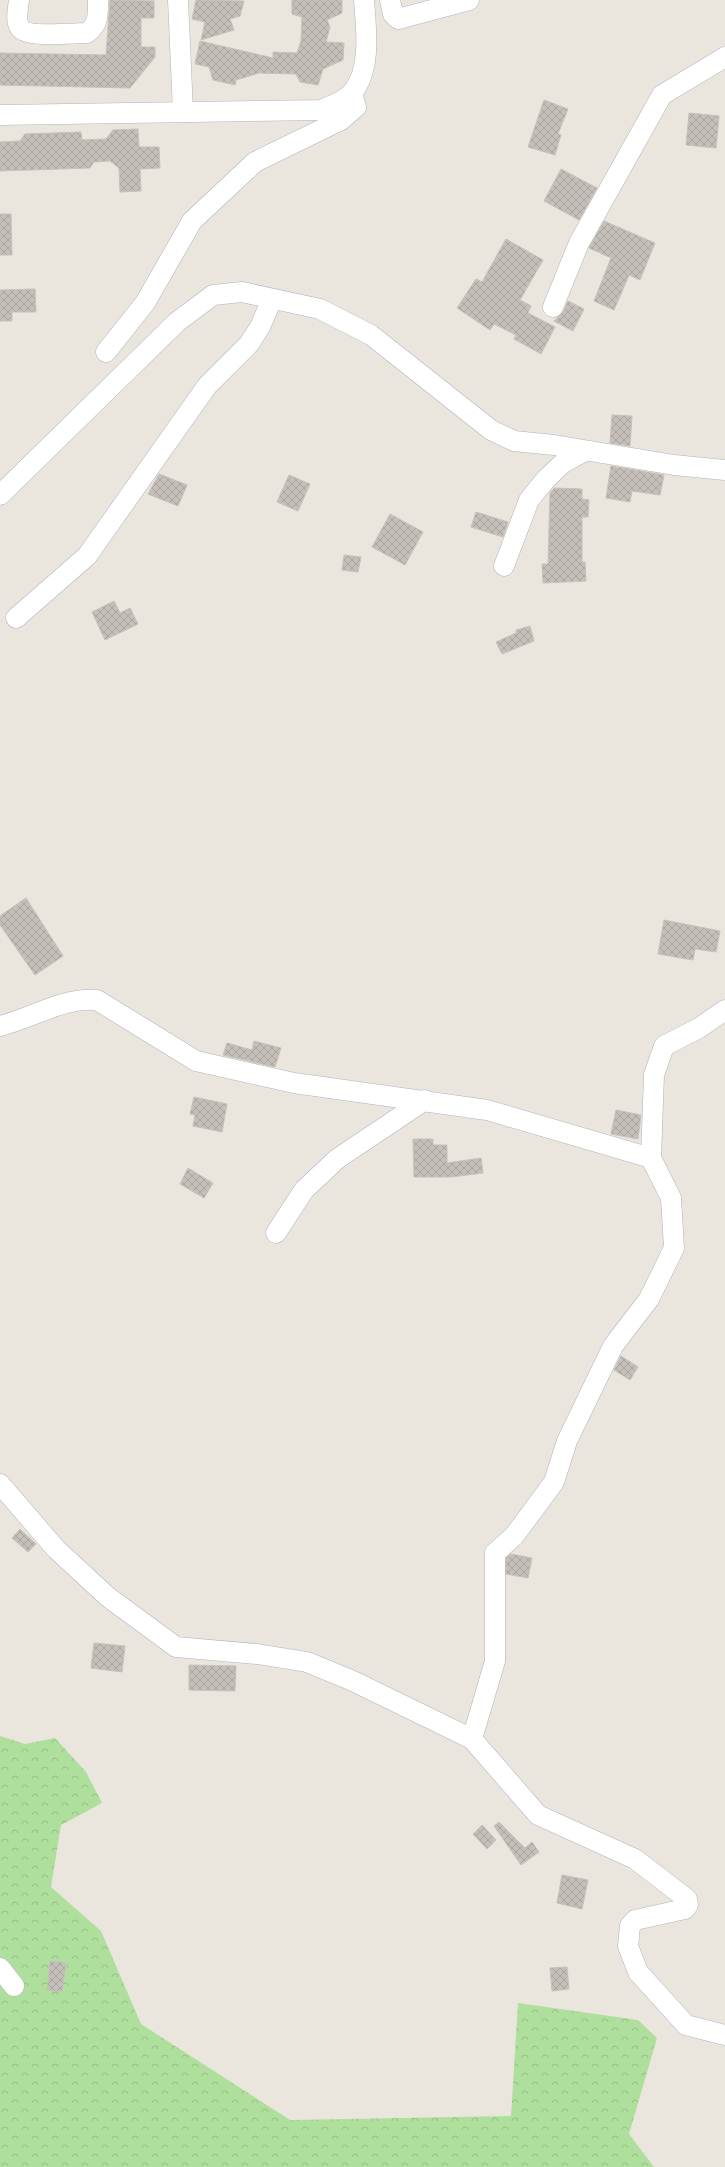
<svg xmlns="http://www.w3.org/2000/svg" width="725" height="2167" viewBox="0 0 725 2167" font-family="'DM Sans',sans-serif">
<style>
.forest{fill:url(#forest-crowns)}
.building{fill:url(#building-cross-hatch);stroke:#c6c2b6}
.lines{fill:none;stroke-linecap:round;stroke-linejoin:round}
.minor-casing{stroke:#b0b2bd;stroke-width:21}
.minor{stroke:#fff;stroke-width:20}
</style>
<defs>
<pattern id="forest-crowns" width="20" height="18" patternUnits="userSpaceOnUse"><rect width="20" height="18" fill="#afdf9c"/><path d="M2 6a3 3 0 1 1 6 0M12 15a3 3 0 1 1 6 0" fill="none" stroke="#97c087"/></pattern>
<pattern id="building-cross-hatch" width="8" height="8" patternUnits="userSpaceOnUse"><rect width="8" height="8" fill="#c4bfb9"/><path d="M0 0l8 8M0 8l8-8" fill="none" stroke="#a9a49f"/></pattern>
</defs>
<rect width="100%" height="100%" fill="#ebe6dd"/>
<!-- forest -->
<path class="forest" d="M0,1736L25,1744L55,1738L86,1772L102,1803L61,1825L51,1887L101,1931L141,2024L290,2120L511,2116L518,2003L638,2020L657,2038L629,2134L654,2167H0Z"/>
<!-- building -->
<g class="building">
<path d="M110,0L154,1V18H141V47H155V57L130,88L0,85V53L106,55Z"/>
<path d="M196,0L244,1L240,16L230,19L234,30L201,40L205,22L192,19Z"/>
<path d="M292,0H342V13L327,20L330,27L326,42L344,43L343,60L323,69L318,85L300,82L296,74L259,73L236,80L235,85L213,80L209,67L195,64L200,41L273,58V52L297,53L301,41L302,17L292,14Z"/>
<path d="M544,100L568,109L558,134L561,135L555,155L528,147Z"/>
<path d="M689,113L719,116L716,148L686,145Z"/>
<path d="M138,129L139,147H159L160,168L140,169L141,191L120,192L119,168L110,161L94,162L90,168L0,171V142L20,141L25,134L81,132L82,140L106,139L113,130Z"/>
<path d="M561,169L597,188L579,220L544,201Z"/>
<path d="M0,214H11L12,255H0Z"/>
<path d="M604,221L655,243L640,280L629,275L614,310L594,301L611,258L589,248Z"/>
<path d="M506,239L543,260L520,300L531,306L528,313L555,327L541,354L514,339L516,335L494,324L490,330L457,308L476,279L482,282Z"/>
<path d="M35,289L36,312H12V321H0V290Z"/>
<path d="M568,301L584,309L573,331L554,321L563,312Z"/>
<path d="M612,415L632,416L630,446L610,443Z"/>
<path d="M611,466L664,475L660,495L632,491L630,502L606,498Z"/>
<path d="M159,474L187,485L178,506L148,494Z"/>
<path d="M289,475L310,484L298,511L277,502Z"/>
<path d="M554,488L582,489V499L589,500L588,517H582V562H585L586,581L543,583L542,564H548L550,493Z"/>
<path d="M476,512L508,522L503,537L471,527Z"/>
<path d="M390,514L423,532L405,565L372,547Z"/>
<path d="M344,555L361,557L358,572L342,570Z"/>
<path d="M114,601L120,613L130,608L138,624L105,640L92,612Z"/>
<path d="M530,626L534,641L502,654L496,642L516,633V630Z"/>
<path d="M26,898L63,956L35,975L0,925V916Z"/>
<path d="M664,920L720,931L716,952L695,949L693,960L658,954Z"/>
<path d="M254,1041L281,1048L275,1067L223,1055L227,1043L252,1050Z"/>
<path d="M194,1097L227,1104L222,1132L193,1126L195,1115L190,1114Z"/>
<path d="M616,1110L641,1115L638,1139L611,1134Z"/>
<path d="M413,1139H433V1145H447V1163L481,1158L483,1173L451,1177H414Z"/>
<path d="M188,1168L213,1183L204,1198L180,1184Z"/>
<path d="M621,1356L638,1367L630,1380L614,1370Z"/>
<path d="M20,1529L36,1544L28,1552L12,1538Z"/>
<path d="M511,1554L532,1558L528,1578L506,1574V1558Z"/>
<path d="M94,1643L125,1646L122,1672L91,1668Z"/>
<path d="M189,1665L236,1666L235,1691L189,1690Z"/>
<path d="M499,1822L525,1848L532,1842L539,1852L521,1865L494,1826Z"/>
<path d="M482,1825L496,1840L487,1849L473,1834Z"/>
<path d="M562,1875L588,1880L582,1909L557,1903Z"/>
<path d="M50,1961L66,1963L62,1992L47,1990Z"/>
<path d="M567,1967L569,1989L552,1991L550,1968Z"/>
</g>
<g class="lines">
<defs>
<g id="minor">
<path d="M19,0C18,8 15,21 20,28C28,38 73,33 87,33C99,24 98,14 98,0"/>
<path d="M178,0L183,111"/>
<path d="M390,0L393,14L398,19L469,0"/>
<path d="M0,115L320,110C331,106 344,102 352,93C372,69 366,28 364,0"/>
<path d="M553,307L579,243L662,95L725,57"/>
<path d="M106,352L145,303L192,221L255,162L341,120L356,107L352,93"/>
<path d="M0,495L177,322L213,295L242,292L320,309L371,335L491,430L514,441L554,445L674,465L725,470"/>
<path d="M504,566L529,500L546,479L563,463L585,451"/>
<path d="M16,618L87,556L207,386L249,344L260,327L272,299"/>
<path d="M0,1026C32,1018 64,997 97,1000L196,1061L294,1083L487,1110L651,1158"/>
<path d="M276,1233L304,1190L337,1159L425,1100"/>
<path d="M0,1484L56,1549L108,1597L176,1647L257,1654L307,1662L353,1681L472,1739L538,1815L635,1859L687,1899L688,1905L685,1909L635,1920L630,1926L628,1946L638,1972L686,2025L725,2035"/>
<path d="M472,1739L495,1661V1553L514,1536L554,1482L567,1441L613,1346L649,1299L674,1248L671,1198L651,1158L654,1075L664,1046L699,1028L725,1010"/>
<path d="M0,1968L14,1986"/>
</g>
</defs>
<!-- minor casing -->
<use href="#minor" class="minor-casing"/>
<!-- minor -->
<use href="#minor" class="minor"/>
</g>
</svg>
